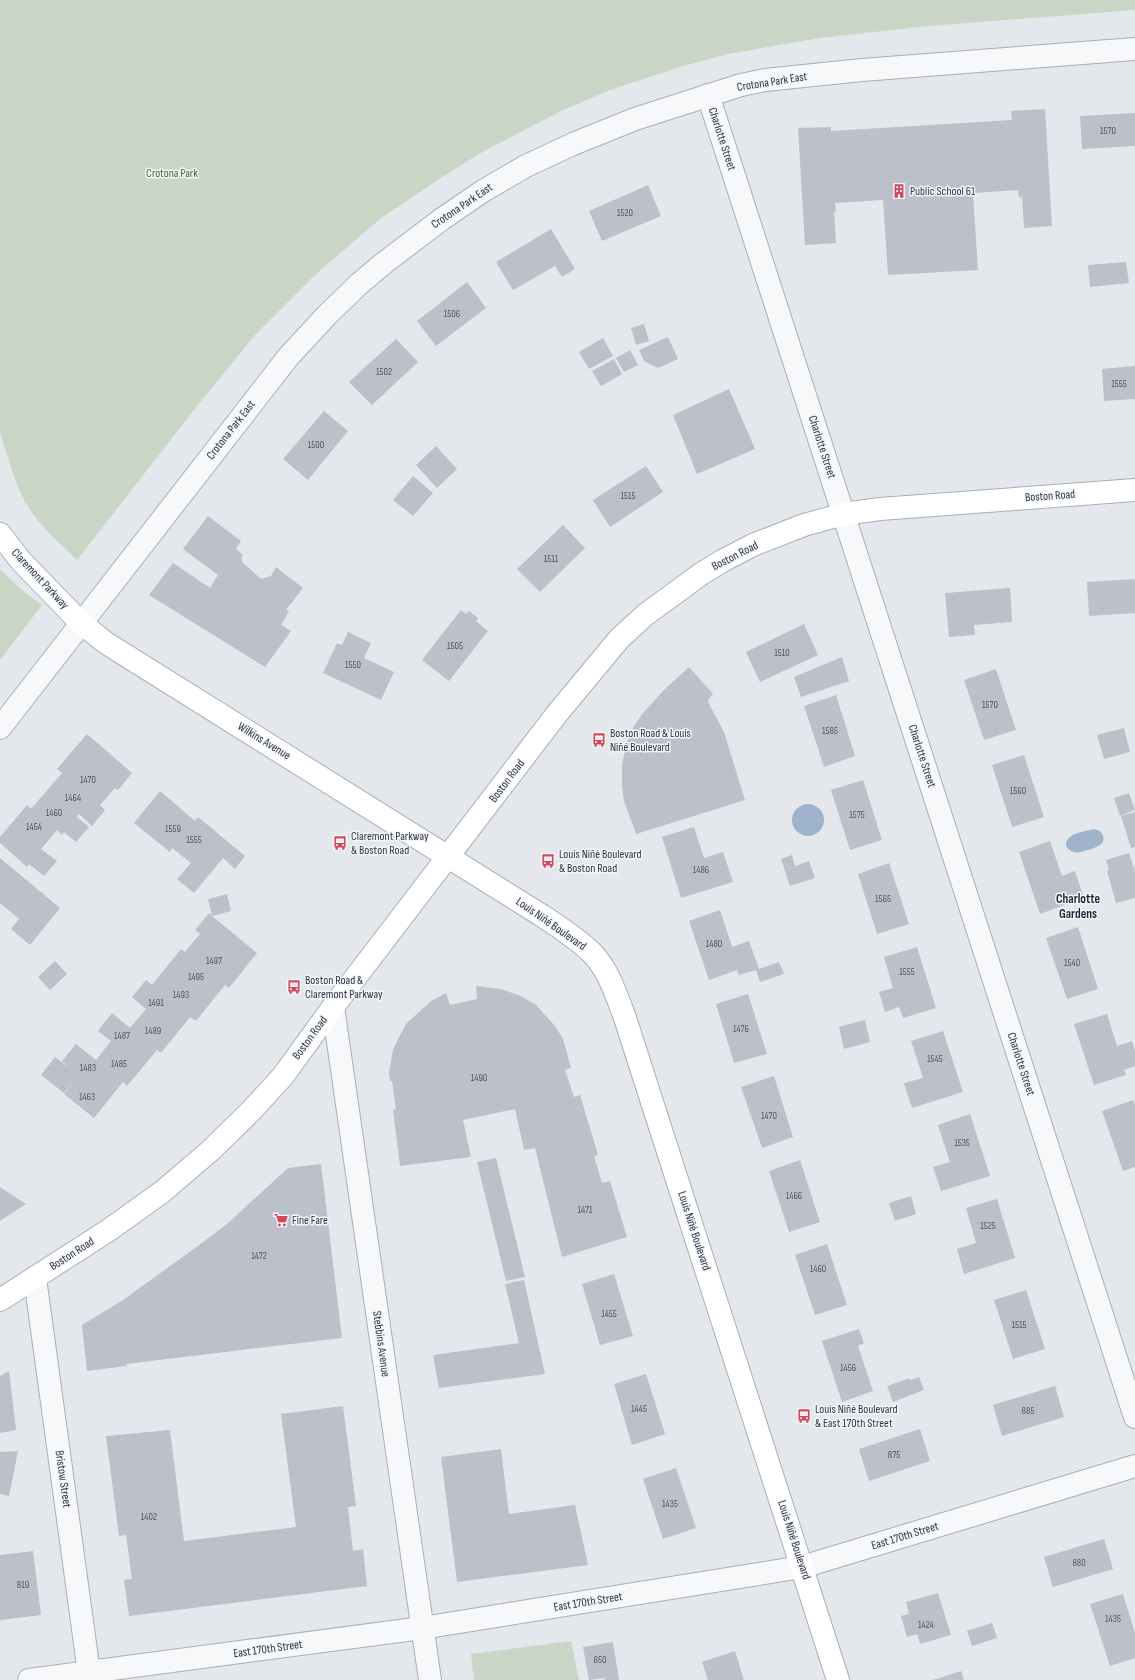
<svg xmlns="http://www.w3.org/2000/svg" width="1135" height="1680" viewBox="0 0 1135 1680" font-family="'Sofia Sans Condensed',sans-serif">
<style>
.green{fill:#c9d6c5}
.water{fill:#9fb4cc}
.building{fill:#bbc0ca}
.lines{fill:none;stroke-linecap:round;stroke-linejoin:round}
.street-casing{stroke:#a9aeb7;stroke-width:24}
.secondary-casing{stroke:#a9aeb7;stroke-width:24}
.street{stroke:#f7f8fa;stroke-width:22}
.secondary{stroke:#fff;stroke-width:22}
.labels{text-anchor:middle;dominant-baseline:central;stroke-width:3;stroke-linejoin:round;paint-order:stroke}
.number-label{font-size:10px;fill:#4f5766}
.street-label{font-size:12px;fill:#2b3445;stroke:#f4f6f9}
.park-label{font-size:12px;fill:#3f6138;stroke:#f4f6f9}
.poi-label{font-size:12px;fill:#2b3445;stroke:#f4f6f9;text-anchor:start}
.neighbourhood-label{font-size:13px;font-weight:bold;fill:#1d2536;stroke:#f4f6f9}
</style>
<rect width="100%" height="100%" fill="#e4e7ec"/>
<!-- green -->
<g class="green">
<path d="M0,0H1135V10L928,26L820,38L728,54L683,66L610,90L561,111L484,151L436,181L380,219L315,275L255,335L197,406L77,560C61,544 43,529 30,510C15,487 9,459 0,432Z"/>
<path d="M0,569L25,593L42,605L0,660Z"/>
<path d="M571,1641L579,1680H474L471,1654Z"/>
</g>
<!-- water -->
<g class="water">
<circle cx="808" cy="820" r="16"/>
<path d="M1094,829C1098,830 1102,831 1103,836C1107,847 1089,849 1081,852C1071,855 1060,845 1070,837C1076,832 1087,831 1094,829Z"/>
</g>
<!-- building -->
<g class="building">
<path d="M1045,109L1052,226L1024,228L1022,197L1019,198L1018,190L973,193L978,270L888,275L883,200L835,203L836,212H834L836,243L805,245L798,128L831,127V131L1012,120L1011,111Z"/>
<path d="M1135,113V146L1082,149L1080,116Z"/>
<path d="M648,185L661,216L602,241L589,211Z"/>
<path d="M551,229L575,269L562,277L555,266L513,290L496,262Z"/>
<path d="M1126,262L1129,283L1090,287L1088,265Z"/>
<path d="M467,282L486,308L436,346L417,321Z"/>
<path d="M644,324L649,341L636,345L631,328Z"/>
<path d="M668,337L678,359L658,368L644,361L639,350Z"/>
<path d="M603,338L613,356L589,369L579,352Z"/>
<path d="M396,339L418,362L372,405L349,382Z"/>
<path d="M630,350L638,365L624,372L616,358Z"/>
<path d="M614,359L622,374L601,386L592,371Z"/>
<path d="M1135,366V399L1104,401L1102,369Z"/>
<path d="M729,389L755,449L697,474L673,415Z"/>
<path d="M324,411L348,431L308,480L283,459Z"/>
<path d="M436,446L457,469L437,488L416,465Z"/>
<path d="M646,466L663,492L610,527L593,500Z"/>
<path d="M413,476L433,493L413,516L393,500Z"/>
<path d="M208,516L241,541L236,549L243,555L241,558L243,563L261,579L271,576L276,567L303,588L286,610L289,611L281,625L291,631L265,667L149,595L173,563L210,588L218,575L183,549Z"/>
<path d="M563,525L585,548L540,592L517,569Z"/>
<path d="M1135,579V613L1089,616L1087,582Z"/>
<path d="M1010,588L1012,622L974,625L975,635L949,637L945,593Z"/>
<path d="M461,610L466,614L469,611L478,618L476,621L488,631L449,681L422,660Z"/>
<path d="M804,624L818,655L760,682L746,652Z"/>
<path d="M348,632L371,643L364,658L394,672L381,700L323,673L337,643L342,645Z"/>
<path d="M842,657L849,681L801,697L794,677Z"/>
<path d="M689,667L713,694L708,700L709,704L724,732L745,800L636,834L624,801L622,786V765L626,745L634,726L643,713L665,689Z"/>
<path d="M996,669L1016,730L984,740L964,680Z"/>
<path d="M836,695L855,756L824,767L804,706Z"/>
<path d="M1124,728L1130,752L1104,759L1097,735Z"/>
<path d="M87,734L132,773L118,790L115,788L100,805L105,810L92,826L79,814L77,817L89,827L76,842L64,832L62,835L57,830L41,849L57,861L44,876L29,864L27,867L0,843V837L27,805L31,809L62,773L57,769Z"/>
<path d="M1024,755L1044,817L1012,827L992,765Z"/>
<path d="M863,780L882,840L850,850L831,790Z"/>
<path d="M160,791L195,821L198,817L245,856L235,869L223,858L194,893L177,879L191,863L172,848L170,852L134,823Z"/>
<path d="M1129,793L1135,810L1120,816L1114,798Z"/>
<path d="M1135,812V847L1131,848L1121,816Z"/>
<path d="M694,827L704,858L723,852L733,882L681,898L662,837Z"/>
<path d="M1050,841L1062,876L1075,871L1083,896L1069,901L1070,903L1040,914L1019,852Z"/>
<path d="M1129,853L1135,871V898L1116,903L1107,871L1109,870L1106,860Z"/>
<path d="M792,855L795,866L809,861L815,878L790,886L781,859Z"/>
<path d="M0,858L60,908L30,945L11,929L19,919L0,903Z"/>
<path d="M889,863L909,924L877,934L858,874Z"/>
<path d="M227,894L231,911L212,916L257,953L229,988L225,985L196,1021L190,1017L161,1053L157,1050L127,1086L123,1082L94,1118L64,1094L79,1075L64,1093L41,1075L55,1057L70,1068L62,1061L76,1044L96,1060L111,1041L98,1031L112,1013L130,1028L146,1009L132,997L146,980L152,985L181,949L185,952L200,934L195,930L209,913L212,916L208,899Z"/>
<path d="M720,910L732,947L749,941L759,969L779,962L784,974L760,982L756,970L739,975L737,970L709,980L689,921Z"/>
<path d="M1078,927L1098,989L1067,999L1046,938Z"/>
<path d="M917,947L936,1008L903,1018L899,1007L885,1012L879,992L893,988L884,957Z"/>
<path d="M55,961L67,974L50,990L38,977Z"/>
<path d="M476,986L501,989L521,996L536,1005L555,1026L563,1039L571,1068L565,1070L574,1097L580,1095L598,1155L594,1156L602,1183L610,1181L627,1237L562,1257L535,1148L524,1150L515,1109L463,1120L471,1157L400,1166L393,1110L396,1109L392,1081H390L389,1074L393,1050L397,1041L406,1024L431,1001L446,993L450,1005L477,999Z"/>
<path d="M748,994L767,1054L734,1063L716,1004Z"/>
<path d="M1107,1014L1117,1046L1132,1041L1135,1051V1066L1124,1070L1126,1075L1094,1085L1074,1024Z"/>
<path d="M865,1020L870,1042L844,1049L839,1027Z"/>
<path d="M943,1031L963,1092L912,1108L904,1083L923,1078L911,1041Z"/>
<path d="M774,1076L793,1137L762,1148L741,1087Z"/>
<path d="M1133,1100L1135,1105V1167L1123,1171L1102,1111Z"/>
<path d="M970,1114L990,1176L941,1191L933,1167L950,1162L938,1125Z"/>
<path d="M496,1158L525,1277L506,1281L477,1162Z"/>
<path d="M800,1160L820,1222L789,1232L769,1171Z"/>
<path d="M321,1164L342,1338L126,1364L127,1366L87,1371L82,1325L123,1300L202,1243L228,1223L288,1168Z"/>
<path d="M0,1187L26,1204L0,1221Z"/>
<path d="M911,1196L916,1214L895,1221L889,1203Z"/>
<path d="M997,1199L1015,1258L964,1274L957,1249L976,1243L966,1208Z"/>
<path d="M827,1244L847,1305L815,1315L795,1255Z"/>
<path d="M614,1274L633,1336L600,1345L582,1284Z"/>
<path d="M524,1280L545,1374L439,1388L433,1355L519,1343L505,1284Z"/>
<path d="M1026,1290L1045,1349L1013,1359L994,1300Z"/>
<path d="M859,1329L864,1343L858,1346L873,1391L842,1402L822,1341Z"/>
<path d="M9,1371L16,1430L0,1433V1376Z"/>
<path d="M646,1374L665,1434L632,1445L614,1384Z"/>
<path d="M919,1377L924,1390L893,1402L887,1386L910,1378V1380Z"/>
<path d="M1055,1386L1064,1417L1002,1436L993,1405Z"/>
<path d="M343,1406L356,1506L348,1507L353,1551L363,1549L367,1586L129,1616L124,1580L132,1579L126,1535L119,1536L106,1436L170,1430L184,1541L296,1527L281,1414Z"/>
<path d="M920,1429L930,1461L869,1481L859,1449Z"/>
<path d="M501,1449L509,1514L575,1505L588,1565L457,1582L441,1457Z"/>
<path d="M18,1451L9,1496L0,1494V1452Z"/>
<path d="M676,1468L696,1528L663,1539L643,1479Z"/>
<path d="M1104,1539L1113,1569L1053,1587L1044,1557Z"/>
<path d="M33,1551L41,1615L0,1620V1555Z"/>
<path d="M938,1593L951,1635L920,1644L917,1634L907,1637L901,1616L909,1614L906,1602Z"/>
<path d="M1123,1594L1135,1633V1658L1110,1666L1090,1604Z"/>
<path d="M992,1623L997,1638L972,1646L967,1631Z"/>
<path d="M613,1642L619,1680H605L604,1678L589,1680L583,1647Z"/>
<path d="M735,1651L744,1680H708L702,1662Z"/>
<path d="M961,1671L964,1680H933Z"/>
</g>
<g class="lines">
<defs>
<g id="street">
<path d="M708,95L1135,1417"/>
<path d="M0,728L289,356L327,315L359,284L384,263L442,219L483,191L526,166L573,144L635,119L741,85L765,80L862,70L1135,49"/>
<path d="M333,1007L430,1680"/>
<path d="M35,1278L90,1680"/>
<path d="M29,1680L422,1628L802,1567L1135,1466"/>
</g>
<g id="secondary">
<path d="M0,534L21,561L81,623L106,643L541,915C559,927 578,939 593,954C609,971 617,997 625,1018L838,1680"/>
<path d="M0,1300L109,1230L162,1192L210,1151L250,1112L283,1076L333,1007L556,715L619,639L645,615L701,574L724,560L753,545L804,525L844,514L880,509L1135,490"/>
</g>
</defs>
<!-- street casing -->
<use href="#street" class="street-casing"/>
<!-- secondary casing -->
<use href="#secondary" class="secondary-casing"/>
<!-- street -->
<use href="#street" class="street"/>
<!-- secondary -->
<use href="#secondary" class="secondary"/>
</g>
<!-- icons -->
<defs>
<symbol id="building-bare" viewBox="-9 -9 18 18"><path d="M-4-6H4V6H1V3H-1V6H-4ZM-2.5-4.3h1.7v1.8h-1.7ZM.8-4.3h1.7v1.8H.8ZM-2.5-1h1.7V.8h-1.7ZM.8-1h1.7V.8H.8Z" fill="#d1495b" stroke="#f4f6f9" stroke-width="2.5" paint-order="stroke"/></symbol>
<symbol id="bus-bare" viewBox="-9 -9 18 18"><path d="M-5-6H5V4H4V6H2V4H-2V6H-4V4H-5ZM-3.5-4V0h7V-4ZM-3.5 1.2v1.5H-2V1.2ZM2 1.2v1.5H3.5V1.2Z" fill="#d1495b" stroke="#f4f6f9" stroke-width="2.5" paint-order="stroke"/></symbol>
<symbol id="supermarket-bare" viewBox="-9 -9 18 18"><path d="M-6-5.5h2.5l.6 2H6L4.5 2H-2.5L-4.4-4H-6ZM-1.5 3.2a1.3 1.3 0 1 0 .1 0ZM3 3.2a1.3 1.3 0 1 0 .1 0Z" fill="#d1495b" stroke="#f4f6f9" stroke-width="2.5" paint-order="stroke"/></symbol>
</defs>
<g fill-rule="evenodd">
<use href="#building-bare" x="889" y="181" width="20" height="20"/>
<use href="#bus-bare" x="589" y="730" width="20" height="20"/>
<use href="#bus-bare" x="330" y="833" width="20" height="20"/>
<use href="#bus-bare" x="538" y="851" width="20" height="20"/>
<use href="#bus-bare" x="284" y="977" width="20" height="20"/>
<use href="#supermarket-bare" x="271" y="1210" width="20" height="20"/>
<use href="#bus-bare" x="794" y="1406" width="20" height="20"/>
</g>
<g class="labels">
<!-- number labels -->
<g class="number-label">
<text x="1108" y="131">1570</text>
<text x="625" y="213">1520</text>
<text x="452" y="314">1506</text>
<text x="384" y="372">1502</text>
<text x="1119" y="384">1555</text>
<text x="316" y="445">1500</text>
<text x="628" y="496">1515</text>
<text x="551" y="559">1511</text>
<text x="455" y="646">1505</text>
<text x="782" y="653">1510</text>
<text x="353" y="665">1550</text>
<text x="990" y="705">1570</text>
<text x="830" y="731">1585</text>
<text x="88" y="780">1470</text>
<text x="1018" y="791">1560</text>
<text x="73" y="798">1464</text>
<text x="54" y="813">1460</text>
<text x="857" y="815">1575</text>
<text x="34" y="827">1454</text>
<text x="173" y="829">1559</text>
<text x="194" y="840">1555</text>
<text x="701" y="870">1486</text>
<text x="883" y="899">1565</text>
<text x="714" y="944">1480</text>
<text x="214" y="961">1497</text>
<text x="1072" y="963">1540</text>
<text x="907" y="972">1555</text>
<text x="196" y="977">1495</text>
<text x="181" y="995">1493</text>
<text x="156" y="1003">1491</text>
<text x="741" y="1029">1476</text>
<text x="153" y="1031">1489</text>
<text x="122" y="1036">1487</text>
<text x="935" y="1059">1545</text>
<text x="119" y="1064">1485</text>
<text x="88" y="1068">1483</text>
<text x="479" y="1078">1490</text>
<text x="87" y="1097">1463</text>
<text x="769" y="1116">1470</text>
<text x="962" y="1143">1535</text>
<text x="794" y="1196">1466</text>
<text x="585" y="1210">1471</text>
<text x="988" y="1226">1525</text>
<text x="259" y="1256">1472</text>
<text x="818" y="1269">1460</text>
<text x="609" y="1314">1455</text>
<text x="1019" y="1325">1515</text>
<text x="848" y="1368">1456</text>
<text x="639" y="1409">1445</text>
<text x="1028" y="1411">885</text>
<text x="894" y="1455">875</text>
<text x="670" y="1504">1435</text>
<text x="149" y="1517">1402</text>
<text x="1079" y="1563">880</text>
<text x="23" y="1585">819</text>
<text x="1113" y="1619">1435</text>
<text x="926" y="1625">1424</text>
<text x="600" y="1660">850</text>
</g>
<!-- street labels -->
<g class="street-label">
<text transform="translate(772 82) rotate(-9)">Crotona Park East</text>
<text transform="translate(722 139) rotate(72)">Charlotte Street</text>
<text transform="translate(462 206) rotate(-34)">Crotona Park East</text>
<text transform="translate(231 430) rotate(-52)">Crotona Park East</text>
<text transform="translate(822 447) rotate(72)">Charlotte Street</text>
<text transform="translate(1050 496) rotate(-4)">Boston Road</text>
<text transform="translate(735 556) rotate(-27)">Boston Road</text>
<text transform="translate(40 579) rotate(47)">Claremont Parkway</text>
<text transform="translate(264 741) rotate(32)">Wilkins Avenue</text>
<text transform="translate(922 756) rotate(72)">Charlotte Street</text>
<text transform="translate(507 781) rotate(-53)">Boston Road</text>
<text transform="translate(551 924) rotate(35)">Louis Niñé Boulevard</text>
<text transform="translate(310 1038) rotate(-54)">Boston Road</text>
<text transform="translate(1021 1064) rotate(72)">Charlotte Street</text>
<text transform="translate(694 1231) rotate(72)">Louis Niñé Boulevard</text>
<text transform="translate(72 1254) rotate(-33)">Boston Road</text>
<text transform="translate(381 1344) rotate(82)">Stebbins Avenue</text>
<text transform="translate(63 1479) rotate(82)">Bristow Street</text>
<text transform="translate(905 1536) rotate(-17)">East 170th Street</text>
<text transform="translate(794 1540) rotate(72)">Louis Niñé Boulevard</text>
<text transform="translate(588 1602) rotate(-9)">East 170th Street</text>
<text transform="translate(268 1649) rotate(-8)">East 170th Street</text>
</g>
<!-- park labels -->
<g class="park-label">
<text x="172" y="173">Crotona Park</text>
</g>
<!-- poi labels -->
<g class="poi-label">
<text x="910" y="191">Public School 61</text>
<text x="610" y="733">Boston Road &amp; Louis<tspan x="610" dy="14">Niñé Boulevard</tspan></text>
<text x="351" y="836">Claremont Parkway<tspan x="351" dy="14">&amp; Boston Road</tspan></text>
<text x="559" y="854">Louis Niñé Boulevard<tspan x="559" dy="14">&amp; Boston Road</tspan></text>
<text x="305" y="980">Boston Road &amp;<tspan x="305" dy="14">Claremont Parkway</tspan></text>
<text x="292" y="1220">Fine Fare</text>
<text x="815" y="1409">Louis Niñé Boulevard<tspan x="815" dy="14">&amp; East 170th Street</tspan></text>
</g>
<!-- neighbourhood labels -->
<g class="neighbourhood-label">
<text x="1078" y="899">Charlotte<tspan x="1078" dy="15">Gardens</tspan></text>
</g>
</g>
</svg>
